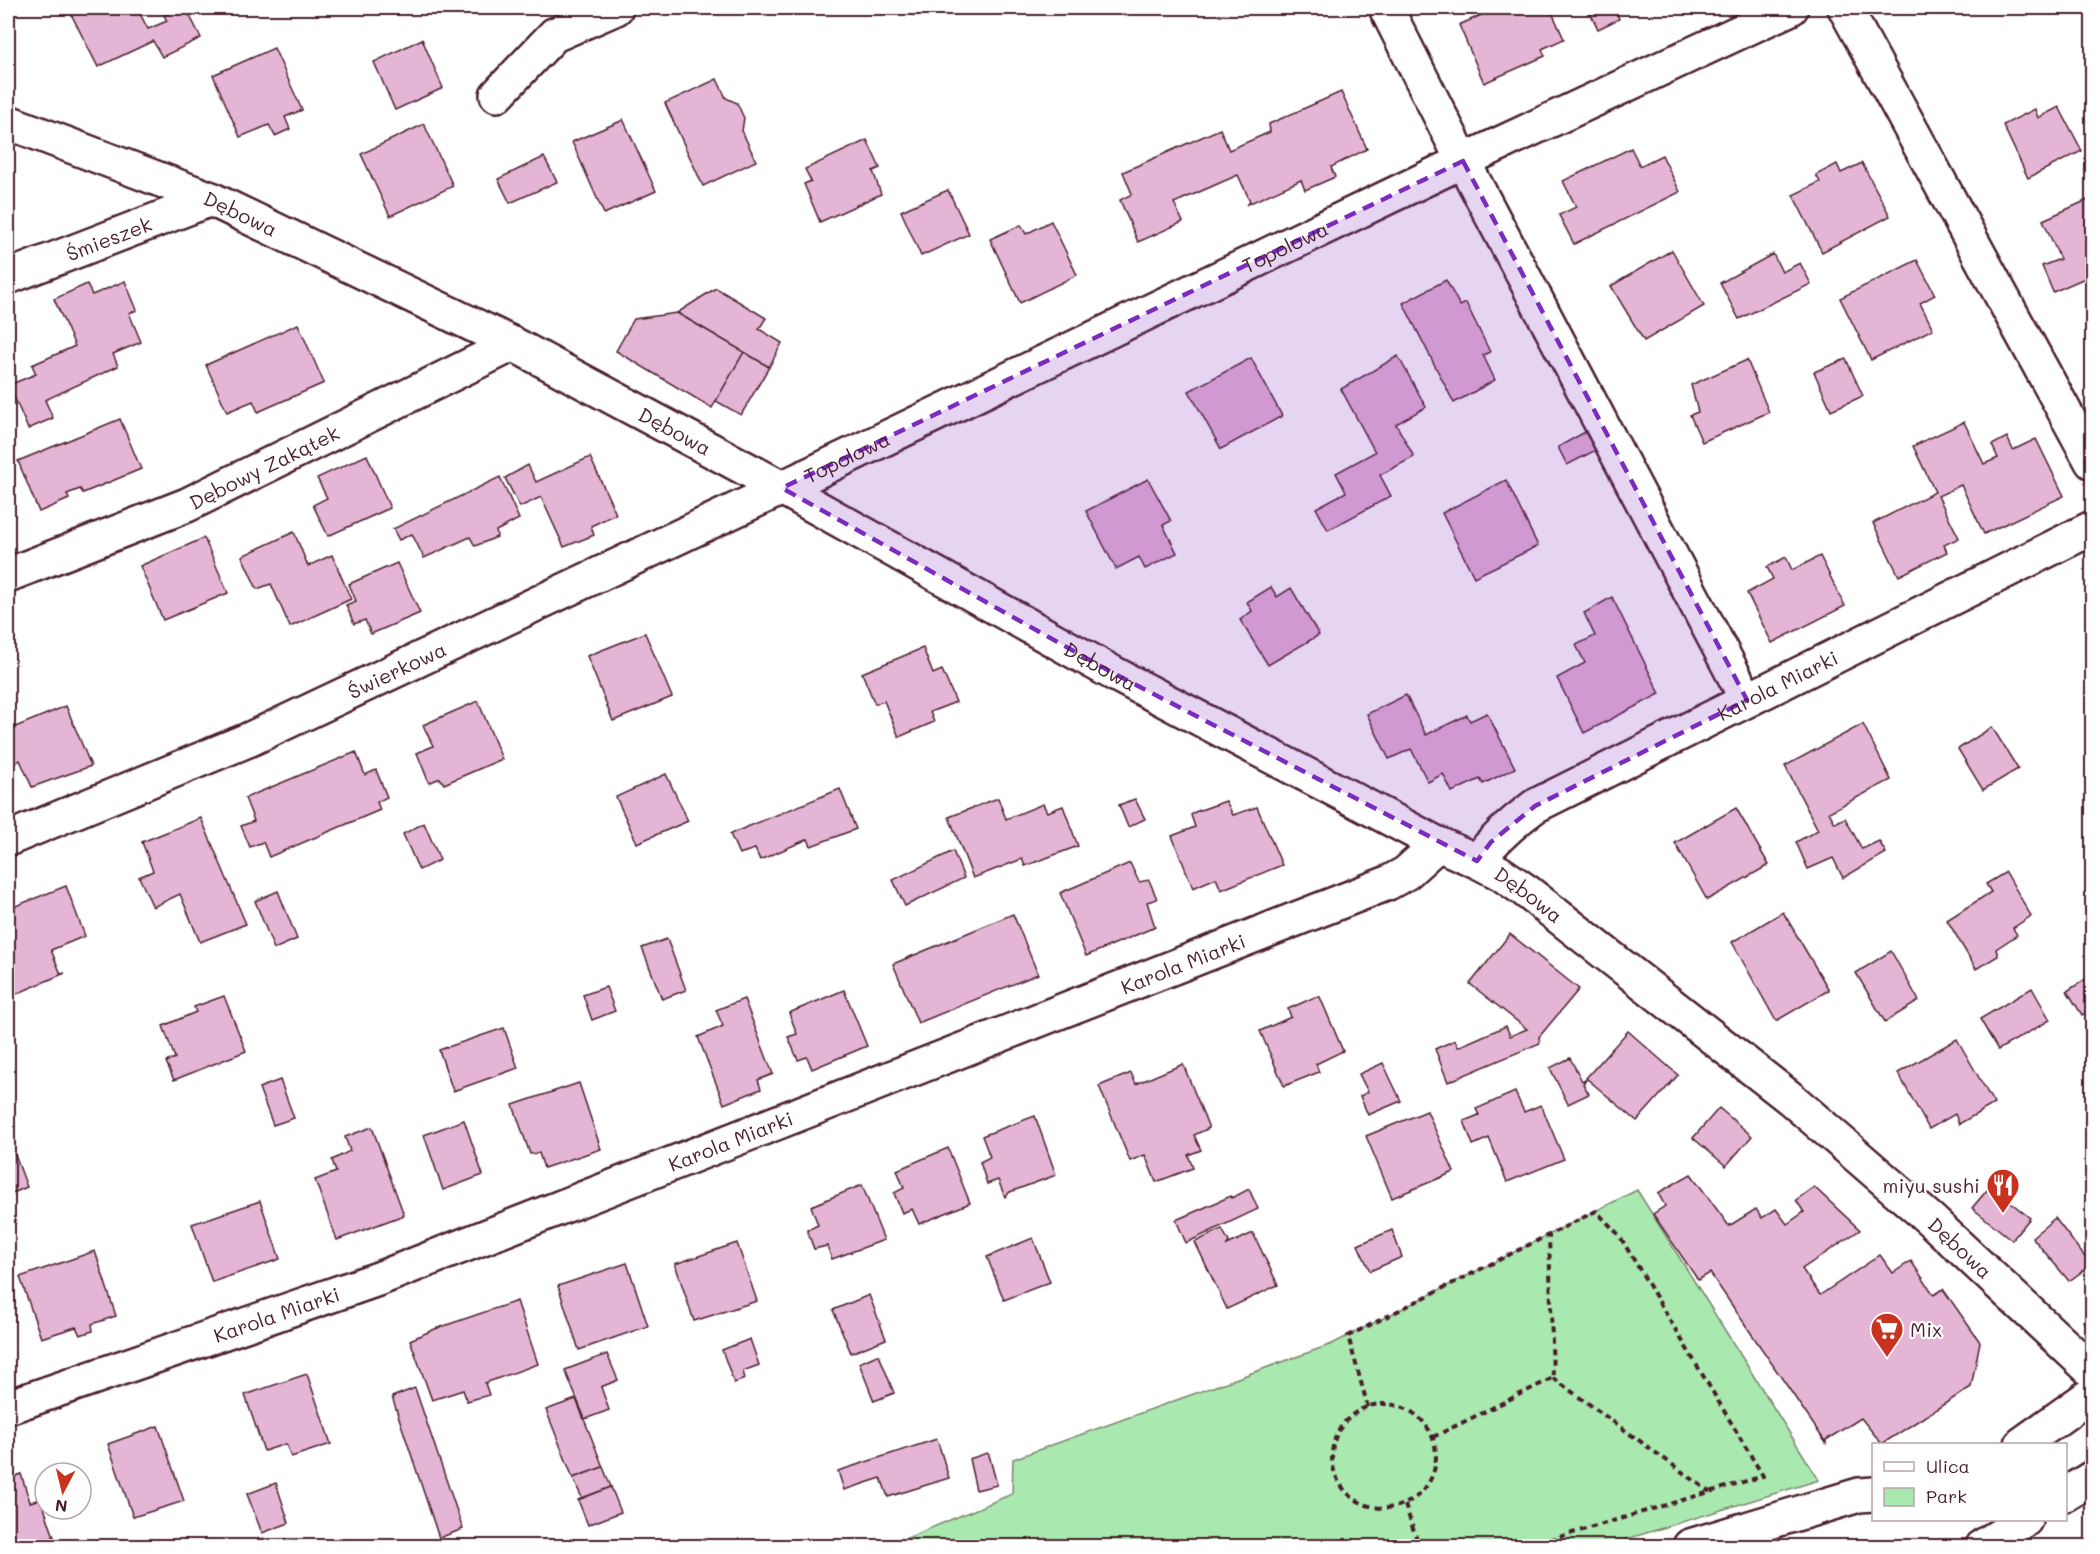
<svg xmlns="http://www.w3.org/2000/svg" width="2100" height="1554" viewBox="0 0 2100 1554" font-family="Mali,sans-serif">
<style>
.green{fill:#a9e8af;stroke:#7a846d;stroke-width:1.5}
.building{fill:#e5b5d6;stroke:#4a1f2b;stroke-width:1.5}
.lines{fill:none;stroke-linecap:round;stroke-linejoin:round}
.minor-casing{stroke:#4a1f2b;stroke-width:38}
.tertiary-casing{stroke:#4a1f2b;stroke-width:38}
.path{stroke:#4a1f2b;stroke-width:4;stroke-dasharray:6 4.5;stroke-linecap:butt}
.minor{stroke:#fff;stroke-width:33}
.tertiary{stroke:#fff;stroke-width:33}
.marked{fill:#7b2cbf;fill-opacity:0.2;stroke:#7b2cbf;stroke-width:4.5;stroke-dasharray:12 8;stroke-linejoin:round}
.labels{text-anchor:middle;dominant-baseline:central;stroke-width:4.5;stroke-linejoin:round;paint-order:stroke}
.street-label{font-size:20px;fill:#4a1f2b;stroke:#fff}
.poi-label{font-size:20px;fill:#4a1f2b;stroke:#fff;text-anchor:end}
</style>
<rect width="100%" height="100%" fill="#fff"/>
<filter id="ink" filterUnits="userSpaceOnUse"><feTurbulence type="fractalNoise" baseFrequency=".0167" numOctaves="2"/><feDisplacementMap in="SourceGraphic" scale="12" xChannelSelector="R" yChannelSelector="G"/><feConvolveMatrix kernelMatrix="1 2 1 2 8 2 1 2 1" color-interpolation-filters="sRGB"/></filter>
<g filter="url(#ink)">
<!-- green -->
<path class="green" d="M1637,1190L1819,1480L1604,1546H888L1012,1494L1013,1459L1332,1344Z"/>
<!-- building -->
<g class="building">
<path d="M68,8H137L148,29L167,21L164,15L180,8H186L201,38L162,57L153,41L98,67Z"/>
<path d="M909,8H929L913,15Z"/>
<path d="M1497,8H1550L1564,39L1542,49L1545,56L1484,83L1459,25Z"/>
<path d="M1588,8H1631L1617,14L1619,19L1598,29Z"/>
<path d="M422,39L443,88L395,110L374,62Z"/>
<path d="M274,48L302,110L285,117L290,129L275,136L269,125L240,137L213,75Z"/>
<path d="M717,79L726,98L737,103L744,118L742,131L756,161L703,186L665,103Z"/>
<path d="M1341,92L1367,149L1331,167L1335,177L1305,190L1301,180L1248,204L1250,201L1238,175L1174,203L1183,222L1138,242L1120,200L1132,194L1123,172L1220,129L1229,150L1270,132L1269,124Z"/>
<path d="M2059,107L2082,151L2028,178L2003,125L2035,109L2038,118Z"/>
<path d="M623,119L656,191L604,214L572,142L621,121Z"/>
<path d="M424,124L453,186L390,216L361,154Z"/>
<path d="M867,140L880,168L873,171L881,194L820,222L804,184L811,181L805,169Z"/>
<path d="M1631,148L1640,166L1662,155L1680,192L1574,244L1559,215L1576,207L1563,181Z"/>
<path d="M544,157L557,182L510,203L498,179Z"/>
<path d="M1862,163L1890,216L1822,252L1793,195L1820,182L1816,175L1837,164L1841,173Z"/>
<path d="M948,190L969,234L921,256L901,211Z"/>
<path d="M2092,198V275L2053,292L2042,266L2060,259L2043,220Z"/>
<path d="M1051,221L1077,275L1020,303L990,239L1021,225L1026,234Z"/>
<path d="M1672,250L1704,306L1644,341L1611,286Z"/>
<path d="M1773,254L1782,272L1800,263L1811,284L1739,319L1720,283Z"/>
<path d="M1917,260L1935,295L1920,303L1933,329L1871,360L1840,298Z"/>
<path d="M1446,280L1460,306L1466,303L1490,352L1483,355L1495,380L1454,403L1403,303Z"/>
<path d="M125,281L137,310L129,313L141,342L113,354L118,366L45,400L53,418L28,429L9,385L36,374L32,365L75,346L54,299L87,284L92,295Z"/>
<path d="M716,288L766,318L759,329L782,343L769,367L677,313Z"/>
<path d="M677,313L744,352L712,408L616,351L634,319Z"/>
<path d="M298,324L324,383L258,412L253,401L227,412L206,365Z"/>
<path d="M744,352L769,367L741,415L716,401Z"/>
<path d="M1398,356L1426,407L1396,424L1414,457L1380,475L1391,496L1328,530L1316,508L1346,492L1336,473L1375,452L1341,389Z"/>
<path d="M1251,358L1282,416L1221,449L1189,391Z"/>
<path d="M1846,359L1863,396L1831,410L1814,372Z"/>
<path d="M1747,360L1769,412L1702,442L1690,415L1698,412L1691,385Z"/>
<path d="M120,419L141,469L83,493L80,489L67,494L69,499L39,512L18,461Z"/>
<path d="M1964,422L1984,464L1998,458L1992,445L2007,437L2013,450L2036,439L2064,496L1984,534L1961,485L1938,496L1959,538L1944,545L1947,552L1899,576L1873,523L1935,492L1913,446Z"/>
<path d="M1585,432L1596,450L1567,465L1558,447Z"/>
<path d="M367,455L390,508L328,536L313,505L327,498L317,478Z"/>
<path d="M590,457L616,514L591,526L594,535L564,547L541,497L520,507L505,478L528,465L536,482Z"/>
<path d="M500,477L519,519L496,531L497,537L475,546L470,537L424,558L412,534L399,540L393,529Z"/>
<path d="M1148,479L1171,521L1163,525L1177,553L1145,569L1139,557L1116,569L1086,511Z"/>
<path d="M1506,480L1538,546L1474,577L1442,513Z"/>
<path d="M294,532L308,566L332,555L351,599L290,627L271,584L257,589L242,556Z"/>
<path d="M204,538L228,593L163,620L140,566Z"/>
<path d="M1820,556L1845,606L1772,643L1747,593L1773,579L1767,567L1786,557L1792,570Z"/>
<path d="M397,563L420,613L371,634L365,620L354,624L346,605L356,601L349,584Z"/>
<path d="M1271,587L1277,597L1291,588L1319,635L1268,665L1240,620L1252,611L1247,602Z"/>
<path d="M1612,597L1660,694L1584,733L1557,678L1585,663L1576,645L1595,636L1584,613Z"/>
<path d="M645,633L672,697L613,721L587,656Z"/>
<path d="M923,648L933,674L942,670L956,702L930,712L934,722L899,737L884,701L875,704L862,673Z"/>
<path d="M1406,695L1426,735L1467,715L1470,721L1487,713L1515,768L1483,784L1480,779L1452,792L1443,774L1428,782L1411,749L1389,759L1367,714Z"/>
<path d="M478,701L502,759L444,784L440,778L429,783L417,753L433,746L423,725Z"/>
<path d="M66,706L91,766L32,787L20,760L14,764V767L8,770V730Z"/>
<path d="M1863,724L1891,780L1829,812L1835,823L1845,818L1862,849L1879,841L1886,853L1843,878L1833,858L1808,869L1796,842L1818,830L1785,766Z"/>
<path d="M1992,727L2018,769L1983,790L1958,749Z"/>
<path d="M356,752L365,775L376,770L387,797L377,802L380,810L269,857L263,842L250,847L241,826L254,821L245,798Z"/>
<path d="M666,774L688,821L637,843L616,797Z"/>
<path d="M840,789L856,829L811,846L808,839L760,860L755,849L739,854L730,834Z"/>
<path d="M998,798L1006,819L1043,804L1047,812L1063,806L1078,846L1025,866L1022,859L973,878L949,817Z"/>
<path d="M1135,799L1145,819L1128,827L1119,805Z"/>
<path d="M1226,801L1233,815L1257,807L1282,865L1221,890L1216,878L1193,888L1172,836L1195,827L1191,815L1195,812Z"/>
<path d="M1736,808L1769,865L1707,900L1675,843Z"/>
<path d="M201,818L246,924L200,942L180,894L153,907L139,877L153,871L142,842Z"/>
<path d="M424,823L440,860L419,870L403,834Z"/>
<path d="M953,851L964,878L905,906L893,880Z"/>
<path d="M1130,863L1139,882L1149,880L1157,899L1147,902L1155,927L1086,956L1060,893Z"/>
<path d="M2006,872L2031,916L2013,928L2017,935L1996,949L1998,956L1976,969L1947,920L1991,892L1986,884Z"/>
<path d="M66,886L85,936L51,950L61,974L65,973L16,994L8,973V909Z"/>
<path d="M278,891L297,939L274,949L255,901Z"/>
<path d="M1783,912L1829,990L1776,1021L1732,942Z"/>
<path d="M1013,914L1038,974L918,1023L893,964Z"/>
<path d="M1510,934L1579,989L1539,1037L1540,1043L1448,1082L1435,1049L1455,1040L1458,1047L1506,1026L1510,1036L1527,1029L1470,984Z"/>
<path d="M667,939L686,990L662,999L642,948Z"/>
<path d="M1891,951L1919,1001L1885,1022L1856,973Z"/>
<path d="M2092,975V1017L2089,1011L2082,1015L2067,991Z"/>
<path d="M606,987L615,1011L592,1020L583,995Z"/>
<path d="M2032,988L2050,1020L1998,1050L1980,1019Z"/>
<path d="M844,990L867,1046L812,1069L807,1057L798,1060L788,1037L797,1034L789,1013Z"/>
<path d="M224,996L246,1051L174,1080L166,1062L175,1058L163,1026L196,1012L194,1007Z"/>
<path d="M1315,997H1320L1343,1051L1316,1064L1319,1072L1284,1086L1260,1031L1291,1017L1288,1009Z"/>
<path d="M744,999L773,1074L758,1080L761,1089L724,1104L698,1037L723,1026L716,1010Z"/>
<path d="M504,1028L518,1068L453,1091L439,1050Z"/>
<path d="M1628,1031L1678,1075L1637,1121L1586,1078Z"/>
<path d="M1957,1039L1994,1104L1959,1124L1955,1114L1929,1129L1898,1073Z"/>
<path d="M1570,1058L1582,1081L1586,1080L1583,1084L1589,1094L1568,1104L1550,1068Z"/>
<path d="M1383,1063L1401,1101L1368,1115L1360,1096L1368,1092L1359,1074Z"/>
<path d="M1183,1064L1209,1128L1194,1135L1201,1150L1188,1155L1193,1168L1156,1182L1145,1155L1130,1161L1099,1086L1131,1073L1136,1084Z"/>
<path d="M280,1080L294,1118L273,1125L259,1088Z"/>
<path d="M579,1083L601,1149L544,1168L539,1153L530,1154L513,1105Z"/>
<path d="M1515,1092L1524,1112L1541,1105L1564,1159L1507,1182L1489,1138L1473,1145L1464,1121L1479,1115L1476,1109Z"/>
<path d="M1719,1108L1752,1136L1726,1166L1693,1138Z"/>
<path d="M1427,1111L1454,1172L1392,1198L1366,1136Z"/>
<path d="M1035,1116L1056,1175L1010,1192L1005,1197L998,1180L987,1184L980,1162L990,1157L982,1136Z"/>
<path d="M464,1120L483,1175L443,1190L424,1135Z"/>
<path d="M372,1127L404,1215L337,1240L315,1180L336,1172L332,1160L350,1151L345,1137Z"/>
<path d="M11,1144L27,1187L8,1195V1145Z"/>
<path d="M948,1148L970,1203L919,1224L912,1209L902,1213L894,1193L904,1188L897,1170Z"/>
<path d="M1691,1174L1729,1226L1756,1209L1762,1218L1776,1209L1787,1224L1804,1212L1796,1200L1814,1187L1860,1230L1802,1269L1820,1295L1880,1255L1893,1273L1911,1261L1934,1295L1943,1289L1980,1342L1971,1387L1882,1444L1861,1418L1826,1440V1443L1710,1273L1698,1280L1653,1214L1665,1206L1658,1193Z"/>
<path d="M1993,1183L2012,1198L2009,1201L2030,1218L2012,1240L1972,1208Z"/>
<path d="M862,1185L884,1240L832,1259L827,1246L814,1249L807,1230L818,1225L811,1206Z"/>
<path d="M1249,1189L1258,1209L1186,1243L1176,1220L1231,1196L1232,1198Z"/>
<path d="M260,1201L280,1259L212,1282L192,1224Z"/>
<path d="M2055,1218L2091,1265L2069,1281L2032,1237Z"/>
<path d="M1222,1229L1229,1242L1227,1245L1253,1233L1278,1285L1227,1309L1195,1242Z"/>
<path d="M1392,1230L1402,1257L1370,1271L1358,1245Z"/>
<path d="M1033,1238L1050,1282L1004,1300L987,1257Z"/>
<path d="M737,1243L757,1301L694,1321L675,1264Z"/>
<path d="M95,1251L116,1316L92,1324L93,1331L80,1335L76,1327L41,1338L20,1277Z"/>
<path d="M627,1263L648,1326L579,1350L558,1286Z"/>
<path d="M869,1295L886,1339L851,1353L833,1310Z"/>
<path d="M517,1301L538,1364L485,1383L489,1395L467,1401L463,1390L432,1400L410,1340L435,1329Z"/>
<path d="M2092,1315V1329L2083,1321Z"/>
<path d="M750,1339L759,1365L743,1371L745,1379L734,1383L722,1350Z"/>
<path d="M607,1354L618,1380L601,1387L609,1410L585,1419L565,1370Z"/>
<path d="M877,1355H879L894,1393L874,1401L859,1363Z"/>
<path d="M307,1374L331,1444L291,1457L286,1444L264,1451L245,1395Z"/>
<path d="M415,1388L463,1529L439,1538L392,1397Z"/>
<path d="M576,1399L603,1467L573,1478L546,1410Z"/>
<path d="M158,1426L184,1501L133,1517L108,1444Z"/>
<path d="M937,1439L949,1478L888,1497L881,1478L844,1490L838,1471Z"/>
<path d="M987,1453L989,1455L997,1485L976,1490L969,1459Z"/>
<path d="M603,1467L611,1487L582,1498L573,1478Z"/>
<path d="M21,1474L30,1502L41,1499L54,1537L26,1546H8V1479Z"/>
<path d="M276,1483L289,1523L262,1533L247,1494Z"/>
<path d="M611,1487L621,1512L588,1525L578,1500Z"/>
<path d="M286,1539L289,1546H266Z"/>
</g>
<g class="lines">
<defs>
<g id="minor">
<path d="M1386,8L1463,161L1747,700"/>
<path d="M1845,8L2092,462"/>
<path d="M497,95L554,35L616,8"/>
<path id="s1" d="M8,122L211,199L513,344L782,488L1113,673L1438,844L1477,861L1500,873L1526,891L1790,1098L1932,1221L2092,1371"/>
<path id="s2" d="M8,277L211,199"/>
<path id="s3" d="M8,575L187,505L513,344"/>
<path id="s4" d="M8,839L248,740L782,488L1463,161L1791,8"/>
<path id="s5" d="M1477,861C1494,839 1513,822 1535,806L2092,528"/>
<path id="s6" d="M8,1407L378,1279L1388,883L1406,873L1438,844"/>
<path d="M2022,1444L2092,1394"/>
<path d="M1690,1546L1859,1495L1874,1494"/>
</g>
<g id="tertiary">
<path d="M2066,1494L2092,1478"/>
<path d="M1983,1546L2025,1520"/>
</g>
</defs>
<!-- minor casing -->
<use href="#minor" class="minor-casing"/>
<!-- tertiary casing -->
<use href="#tertiary" class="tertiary-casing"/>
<!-- path -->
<g class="path">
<path d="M1553,1378L1710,1492"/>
<circle cx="1384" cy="1456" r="52"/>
<path d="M1368,1407L1348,1336L1596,1211L1619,1235L1763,1476L1529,1546"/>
<path d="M1433,1437L1553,1378L1549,1235"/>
<path d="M1405,1505L1419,1546"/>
</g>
<!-- minor -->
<use href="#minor" class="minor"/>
<!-- tertiary -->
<use href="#tertiary" class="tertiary"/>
</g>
</g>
<!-- marked area -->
<path class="marked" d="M1463,161L1747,700L1535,806L1491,842L1477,861L1113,673L782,488Z"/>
<!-- icons -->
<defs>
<symbol id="restaurant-pin" viewBox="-11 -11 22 30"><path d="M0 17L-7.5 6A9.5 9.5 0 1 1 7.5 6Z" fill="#c8321e" stroke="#fff"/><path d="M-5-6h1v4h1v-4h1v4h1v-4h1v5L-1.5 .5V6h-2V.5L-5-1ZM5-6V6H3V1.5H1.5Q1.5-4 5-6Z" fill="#fff"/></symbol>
<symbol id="supermarket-pin" viewBox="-11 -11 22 30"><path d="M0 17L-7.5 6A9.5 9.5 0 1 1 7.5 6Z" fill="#c8321e" stroke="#fff"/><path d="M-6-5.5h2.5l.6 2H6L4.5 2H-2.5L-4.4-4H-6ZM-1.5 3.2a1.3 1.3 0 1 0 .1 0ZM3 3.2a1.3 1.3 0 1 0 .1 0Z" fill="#fff"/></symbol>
</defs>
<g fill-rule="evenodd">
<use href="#restaurant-pin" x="1984" y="1166" width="38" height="52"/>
<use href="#supermarket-pin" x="1868" y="1310" width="38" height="52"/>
</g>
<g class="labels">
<!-- street labels -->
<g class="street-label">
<text stroke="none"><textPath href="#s1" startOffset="250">Dębowa</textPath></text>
<text stroke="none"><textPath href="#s2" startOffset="108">Śmieszek</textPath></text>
<text stroke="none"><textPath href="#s4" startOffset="1408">Topolowa</textPath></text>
<text stroke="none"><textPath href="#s1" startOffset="736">Dębowa</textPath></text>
<text stroke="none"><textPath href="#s4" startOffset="922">Topolowa</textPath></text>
<text stroke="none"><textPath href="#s3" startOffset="278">Dębowy Zakątek</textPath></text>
<text stroke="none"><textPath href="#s1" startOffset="1222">Dębowa</textPath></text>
<text stroke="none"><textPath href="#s4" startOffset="424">Świerkowa</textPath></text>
<text stroke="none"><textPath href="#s5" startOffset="351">Karola Miarki</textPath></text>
<text stroke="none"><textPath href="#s1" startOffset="1708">Dębowa</textPath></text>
<text stroke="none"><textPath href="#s6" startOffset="1256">Karola Miarki</textPath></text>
<text stroke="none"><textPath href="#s6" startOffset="770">Karola Miarki</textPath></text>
<text stroke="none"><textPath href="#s1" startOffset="2266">Dębowa</textPath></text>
<text stroke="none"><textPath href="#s6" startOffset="284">Karola Miarki</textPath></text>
</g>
<!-- poi labels -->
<g class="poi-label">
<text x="1980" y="1185">miyu sushi</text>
<text x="1910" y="1329" text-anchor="start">Mix</text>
</g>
</g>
<!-- margin -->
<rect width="2100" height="1554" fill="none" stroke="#fff" stroke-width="30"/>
<rect x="15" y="15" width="2070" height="1524" fill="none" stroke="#4a1f2b" stroke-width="2" filter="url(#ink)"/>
<!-- legend -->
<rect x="1872" y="1443" width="195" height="78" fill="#ffffff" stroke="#b7a5aa" stroke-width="1.5"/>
<rect x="1884" y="1462" width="30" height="9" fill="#ffffff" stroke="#b7a5aa" stroke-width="1.5"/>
<text x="1926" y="1473" font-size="18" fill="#4a1f2b">Ulica</text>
<rect x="1884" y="1488" width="30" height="18" fill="#a9e8af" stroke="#b7a5aa" stroke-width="1.5"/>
<text x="1926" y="1503" font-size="18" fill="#4a1f2b">Park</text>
<!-- north arrow -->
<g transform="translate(63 1491) rotate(187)"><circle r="28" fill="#ffffff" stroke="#b7a5aa" stroke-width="1.5"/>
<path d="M0-4.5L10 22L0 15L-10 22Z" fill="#c8321e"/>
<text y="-9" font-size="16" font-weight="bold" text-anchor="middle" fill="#4a1f2b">N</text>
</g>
</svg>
